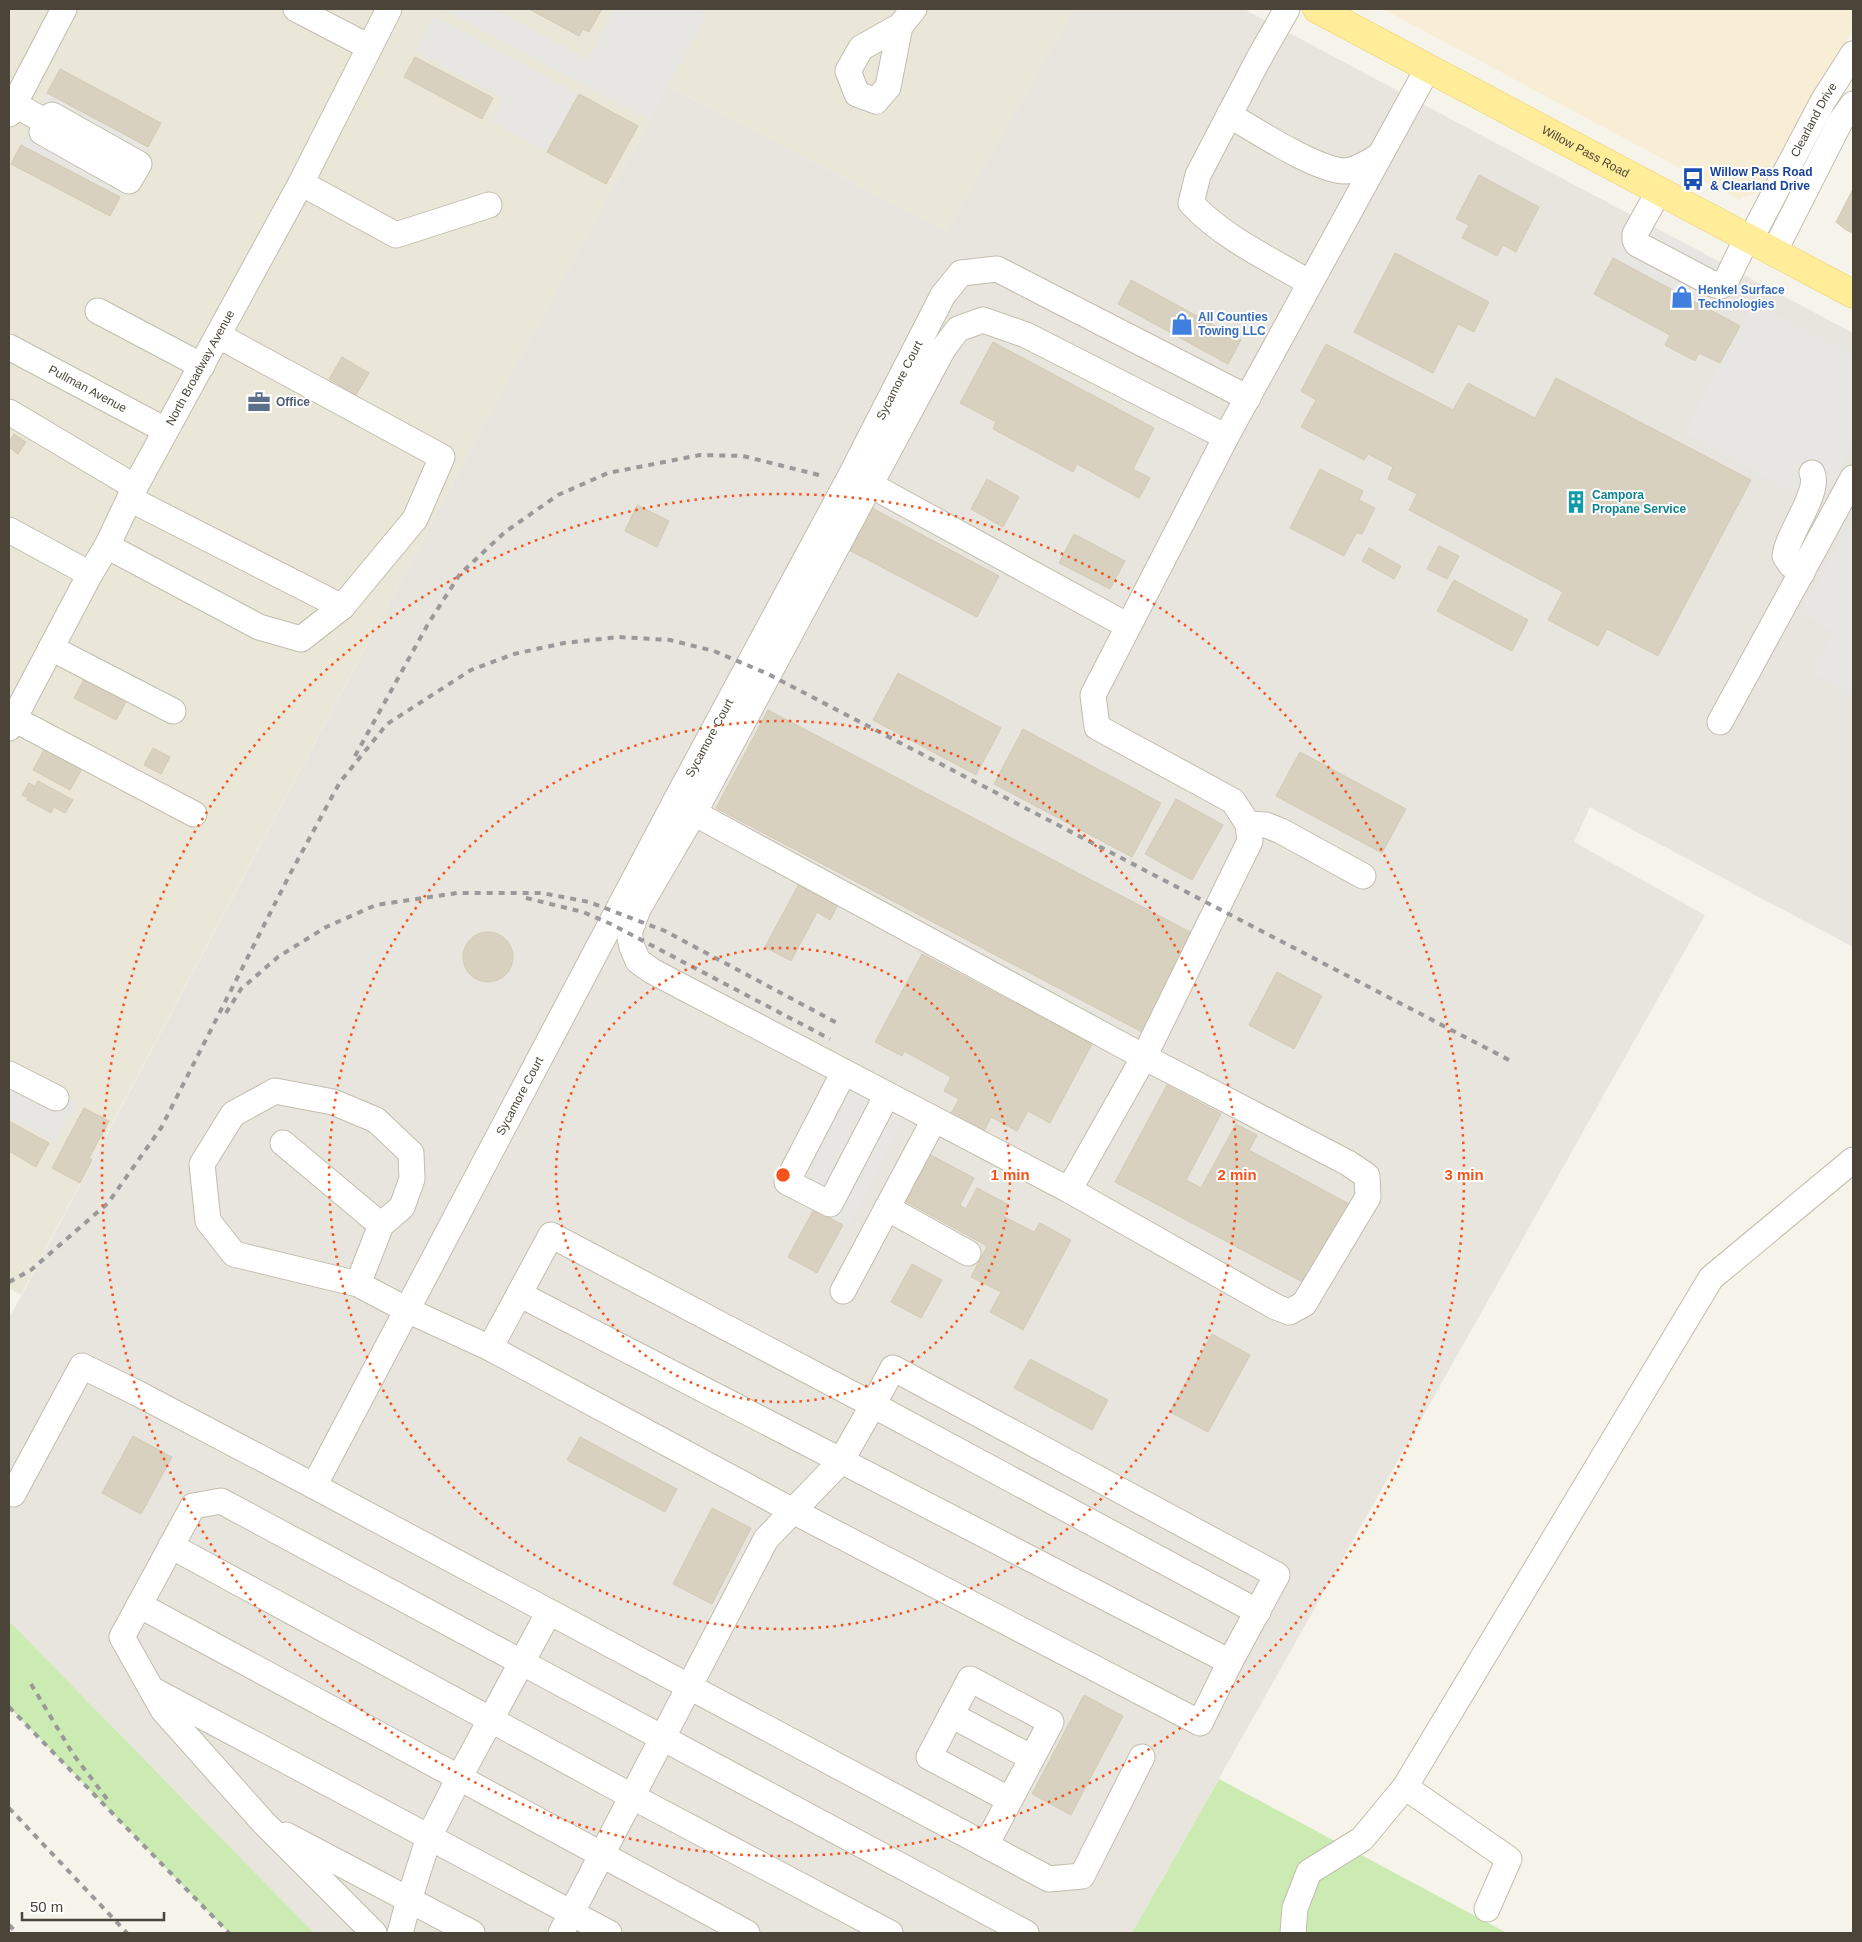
<svg xmlns="http://www.w3.org/2000/svg" width="1862" height="1942" viewBox="0 0 1862 1942" font-family="Helvetica,sans-serif">
<style>
.residential{fill:#eae6d8}
.commercial{fill:#f8edd5}
.industrial{fill:#e8e5df}
.green{fill:#cbebb2}
.parking{fill:#e7e6e2}
.building{fill:#d8d1bf;stroke:#d3cab2}
.lines{fill:none;stroke-linecap:round;stroke-linejoin:round}
.minor-casing{stroke:#c2bdac;stroke-width:27}
.major-casing{stroke:#eacf64;stroke-width:29}
.minor{stroke:#fff;stroke-width:25}
.major{stroke:#ffed9a;stroke-width:28}
.rail{stroke:#999;stroke-width:4;stroke-dasharray:6 6;stroke-linecap:butt}
.ring{fill:none;stroke:#f6521a;stroke-width:2.5;stroke-dasharray:2.5 5}
.labels{text-anchor:middle;dominant-baseline:central;stroke-width:4;stroke-linejoin:round;paint-order:stroke}
.street-label{font-size:12px;fill:#4a4538;stroke:#fff}
.transit-label{font-size:12px;font-weight:bold;fill:#164399;stroke:#fff;text-anchor:start}
.shop-label{font-size:12px;font-weight:bold;fill:#366cbe;stroke:#fff;text-anchor:start}
.service-label{font-size:12px;font-weight:bold;fill:#4e5e75;stroke:#fff;text-anchor:start}
.culture-label{font-size:12px;font-weight:bold;fill:#0d838f;stroke:#fff;text-anchor:start}
.centre{fill:#f6521a;stroke:#fff;stroke-width:2.5}
.ring-label{font-size:15px;text-anchor:middle;font-weight:bold;fill:#f6521a;stroke:#fff;stroke-width:4;stroke-linejoin:round;paint-order:stroke}
</style>
<rect width="100%" height="100%" fill="#f6f3ea"/>
<!-- residential -->
<path class="residential" d="M9,9H1074L946,231L668,86L486,420L21,1295L9,1288Z"/>
<!-- commercial -->
<path class="commercial" d="M1383,9H1853V29L1806,104L1759,193L1741,197L1740,200Z"/>
<!-- industrial -->
<path class="industrial" d="M1074,9H1244L1853,333V947L1590,807L1574,842L1705,915L1132,1933H314L9,1621V1319L486,420L668,86L946,231Z"/>
<!-- green -->
<g class="green">
<path d="M9,1621L314,1933H229L9,1707Z"/>
<path d="M1219,1779L1507,1933H1132Z"/>
</g>
<!-- parking -->
<g class="parking">
<path d="M442,9H495L588,59L615,9H698L707,14L650,120Z"/>
<path d="M434,16L579,94L547,152L492,122L504,99L415,51Z"/>
<path d="M47,93L148,147L120,197L21,145Z"/>
<path d="M1635,217L1724,264L1702,306L1613,258Z"/>
<path d="M1752,303L1853,354V445L1820,507L1684,433Z"/>
<path d="M1853,516V695L1811,672L1833,631L1800,613Z"/>
<path d="M9,1066L77,1103L55,1142L9,1117Z"/>
<path d="M832,1066L911,1107L848,1228L782,1192L775,1181L777,1169Z"/>
</g>
<!-- building -->
<g class="building">
<path d="M529,9H602L589,32L583,29L579,36Z"/>
<path d="M415,57L493,98L482,119L404,77Z"/>
<path d="M60,69L161,123L148,147L47,93Z"/>
<path d="M579,94L638,126L606,184L547,152Z"/>
<path d="M21,145L120,197L110,216L11,164Z"/>
<path d="M1479,175L1539,207L1516,252L1503,245L1497,256L1462,238L1469,225L1456,219Z"/>
<path d="M1853,189V233L1846,230L1836,222Z"/>
<path d="M1395,253L1489,302L1474,332L1458,324L1433,373L1354,332Z"/>
<path d="M1613,258L1740,326L1720,363L1699,353L1695,361L1665,345L1670,335L1594,294Z"/>
<path d="M1131,280L1241,340L1228,364L1118,304Z"/>
<path d="M993,342L1154,428L1133,469L1150,478L1139,498L1077,464L1073,472L993,429L996,422L960,403Z"/>
<path d="M1326,344L1453,410L1468,383L1535,418L1556,378L1751,480L1658,656L1607,629L1598,646L1548,620L1563,592L1409,510L1417,494L1388,479L1393,467L1368,454L1364,460L1301,427L1316,400L1301,391Z"/>
<path d="M342,357L369,373L356,395L329,379Z"/>
<path d="M14,434L26,442L18,454L9,447V441Z"/>
<path d="M1320,469L1363,491L1359,500L1375,508L1362,534L1356,533L1344,556L1290,528Z"/>
<path d="M987,479L1019,497L1003,527L971,509Z"/>
<path d="M637,505L669,521L657,547L625,531Z"/>
<path d="M872,508L999,576L977,617L849,550Z"/>
<path d="M1074,534L1125,561L1110,589L1059,563Z"/>
<path d="M1439,546L1459,556L1447,579L1427,569Z"/>
<path d="M1369,548L1401,566L1394,579L1362,561Z"/>
<path d="M1454,580L1528,620L1512,651L1437,611Z"/>
<path d="M88,672L130,695L116,720L74,698Z"/>
<path d="M898,673L1001,728L976,775L873,720Z"/>
<path d="M768,710L1194,934L1142,1032L716,808Z"/>
<path d="M1023,729L1161,803L1132,857L994,784Z"/>
<path d="M46,746L83,767L70,790L33,770Z"/>
<path d="M153,748L170,757L161,774L144,765Z"/>
<path d="M1300,752L1406,809L1382,853L1276,796Z"/>
<path d="M38,781L73,800L65,813L54,807L51,813L27,800L28,798L22,795L29,783L35,786Z"/>
<path d="M1176,799L1223,825L1192,880L1145,854Z"/>
<path d="M800,882L839,903L830,920L817,912L791,961L765,947Z"/>
<circle cx="488" cy="957" r="25"/>
<path d="M922,954L1092,1044L1050,1123L1028,1111L1017,1131L991,1117L983,1133L950,1115L959,1099L944,1091L951,1077L904,1051L902,1056L875,1042Z"/>
<path d="M1277,972L1322,996L1294,1049L1249,1025Z"/>
<path d="M1167,1085L1221,1114L1186,1180L1201,1188L1236,1124L1257,1135L1249,1150L1351,1205L1308,1285L1115,1182Z"/>
<path d="M84,1108L109,1121L89,1158L92,1160L80,1183L52,1168Z"/>
<path d="M9,1121L49,1143L36,1167L9,1151Z"/>
<path d="M929,1154L974,1178L960,1205L966,1209L977,1188L1009,1205L1003,1216L1034,1232L1040,1223L1071,1240L1023,1330L990,1312L1001,1292L971,1277L987,1246L903,1200Z"/>
<path d="M814,1209L843,1225L817,1273L788,1257Z"/>
<path d="M912,1264L942,1280L921,1318L891,1302Z"/>
<path d="M1212,1334L1250,1355L1208,1432L1170,1412Z"/>
<path d="M1030,1359L1108,1400L1092,1430L1014,1388Z"/>
<path d="M133,1436L172,1457L141,1514L102,1493Z"/>
<path d="M580,1437L677,1489L665,1512L567,1460Z"/>
<path d="M712,1508L751,1528L712,1604L673,1584Z"/>
<path d="M1084,1695L1123,1716L1071,1815L1032,1794Z"/>
</g>
<g class="lines">
<defs>
<g id="minor">
<path d="M296,9L369,47"/>
<path d="M1287,9L1258,60L1198,175L1191,203C1223,238 1270,259 1310,283"/>
<path d="M900,26L888,87L876,101L857,94L848,71L861,48L900,26L914,9"/>
<path d="M14,104L48,123L42,132L129,181L139,164L52,115L48,123"/>
<path d="M9,114L64,9"/>
<path d="M1229,115C1257,131 1314,169 1344,171C1355,171 1369,162 1379,156"/>
<path d="M301,183L396,235L489,205"/>
<path d="M1659,191L1635,234V240L1637,244L1715,285L1721,286L1725,283L1747,238"/>
<path id="s1" d="M1750,240L1823,101L1853,54"/>
<path d="M1774,252L1840,122L1853,104"/>
<path d="M98,311L202,366"/>
<path id="s2" d="M9,347L165,430"/>
<path d="M9,412L135,487"/>
<path d="M856,477L1128,626"/>
<path d="M130,499L342,607"/>
<path d="M9,530L90,574"/>
<path d="M107,546L259,627L301,639L342,607L415,519L442,457L219,336"/>
<path d="M1802,573L1791,565L1785,556C1787,534 1821,492 1812,473"/>
<path d="M51,648L173,711"/>
<path d="M14,719L194,814"/>
<path d="M1720,722L1853,478"/>
<path id="s3" d="M9,728L90,574L107,546L135,487L301,183L389,9"/>
<path d="M675,802L694,813L1144,1057L1348,1163L1367,1176L1368,1197L1304,1304L1289,1312L1276,1307L1069,1190L652,971L638,961L632,947L629,933L638,909L694,813L943,349L958,329L983,320L1026,335L1226,437"/>
<path d="M1248,824L1266,825L1281,831L1363,876"/>
<path d="M844,1072L787,1182L830,1204L887,1095"/>
<path d="M9,1074L56,1098"/>
<path d="M283,1143L381,1225"/>
<path d="M1069,1190L1144,1057L1250,841L1248,824L1233,801L1097,727L1093,695L1226,437L1428,68"/>
<path d="M887,1208L968,1253"/>
<path d="M358,1284L381,1225L402,1207L412,1179L411,1153L376,1120L333,1102L275,1091L233,1114L202,1164L208,1221L234,1254L358,1284L407,1310L490,1348"/>
<path d="M843,1291L934,1120"/>
<path d="M519,1294L1230,1662L1200,1723L793,1511L490,1348L551,1235L873,1405L841,1461L766,1539L561,1933"/>
<path id="s4" d="M314,1486L675,802L851,475L943,295L961,273L997,269L1248,398"/>
<path d="M13,1494L82,1366L137,1393L314,1486L1049,1879L1082,1876L1142,1757"/>
<path d="M171,1546L633,1797L890,1933"/>
<path d="M139,1605L747,1933"/>
<path d="M1230,1662L1277,1575L893,1368L873,1405L1258,1612"/>
<path d="M155,1691L609,1933"/>
<path d="M951,1715L1032,1758"/>
<path d="M286,1835L472,1933"/>
<path d="M986,1845L1051,1722L970,1679L929,1757L1010,1800"/>
<path d="M1487,1909L1509,1859L1405,1787L1711,1278L1853,1160"/>
<path d="M374,1933L263,1822L163,1710L122,1637L193,1506L221,1501L1026,1933"/>
<path d="M400,1933L409,1900L429,1837L459,1778L549,1612"/>
<path d="M1293,1933L1295,1908L1309,1872L1362,1839L1405,1787"/>
</g>
<g id="major">
<path id="s5" d="M1317,9L1853,294"/>
</g>
</defs>
<!-- minor casing -->
<use href="#minor" class="minor-casing"/>
<!-- major casing -->
<use href="#major" class="major-casing"/>
<!-- minor -->
<use href="#minor" class="minor"/>
<!-- major -->
<use href="#major" class="major"/>
<!-- rail -->
<g class="rail">
<path d="M355,756L428,624L460,574L505,532L558,495L608,473L700,455L743,456L823,476"/>
<path d="M526,898L583,912L611,924L830,1039"/>
<path d="M226,1013L241,989L278,957L326,927L376,905L457,893H542L589,902L665,931L839,1024"/>
<path d="M9,1282L31,1270L108,1203L161,1128L289,876L340,782L387,724L471,670L514,654L564,643L619,637L670,640L714,651L768,674L1511,1061"/>
<path d="M31,1684L73,1754L107,1799"/>
<path d="M9,1707L229,1933"/>
<path d="M9,1808L127,1933"/>
<path d="M9,1925L17,1933"/>
</g>
</g>
<!-- distance rings -->
<g class="ring">
<circle cx="783" cy="1175" r="227"/>
<circle cx="783" cy="1175" r="454"/>
<circle cx="783" cy="1175" r="681"/>
</g>
<!-- icons -->
<defs>
<symbol id="bus-bare" viewBox="-9 -9 18 18"><path d="M-5-6H5V4H4V6H2V4H-2V6H-4V4H-5ZM-3.5-4V0h7V-4ZM-3.5 1.2v1.5H-2V1.2ZM2 1.2v1.5H3.5V1.2Z" fill="#1a4fb4" stroke="#fff" stroke-width="2.5" paint-order="stroke"/></symbol>
<symbol id="shop-bare" viewBox="-9 -9 18 18"><path d="M-5-2.5h2.3a2.7 3.5 0 0 1 5.4 0H5L5.5 6h-11ZM-1.5-2.5h3a1.5 2.3 0 0 0-3 0Z" fill="#3f7fe0" stroke="#fff" stroke-width="2.5" paint-order="stroke"/></symbol>
<symbol id="office-bare" viewBox="-9 -9 18 18"><path d="M-6-3h4V-5.5h4V-3h4V5H-6ZM-1-4.5V-3h2v-1.5ZM-6 0V1H6V0Z" fill="#5c6f8a" stroke="#fff" stroke-width="2.5" paint-order="stroke"/></symbol>
<symbol id="building-bare" viewBox="-9 -9 18 18"><path d="M-4-6H4V6H1V3H-1V6H-4ZM-2.5-4.3h1.7v1.8h-1.7ZM.8-4.3h1.7v1.8H.8ZM-2.5-1h1.7V.8h-1.7ZM.8-1h1.7V.8H.8Z" fill="#0f9aa8" stroke="#fff" stroke-width="2.5" paint-order="stroke"/></symbol>
</defs>
<g fill-rule="evenodd">
<use href="#bus-bare" x="1677" y="163" width="32" height="32"/>
<use href="#shop-bare" x="1666" y="281" width="32" height="32"/>
<use href="#shop-bare" x="1166" y="308" width="32" height="32"/>
<use href="#office-bare" x="243" y="386" width="32" height="32"/>
<use href="#building-bare" x="1560" y="486" width="32" height="32"/>
</g>
<g class="labels">
<!-- street labels -->
<g class="street-label">
<text stroke="none"><textPath href="#s1" startOffset="136">Clearland Drive</textPath></text>
<text stroke="none"><textPath href="#s5" startOffset="304">Willow Pass Road</textPath></text>
<text stroke="none"><textPath href="#s3" startOffset="408">North Broadway Avenue</textPath></text>
<text stroke="none"><textPath href="#s4" startOffset="1251">Sycamore Court</textPath></text>
<text stroke="none"><textPath href="#s2" startOffset="89">Pullman Avenue</textPath></text>
<text stroke="none"><textPath href="#s4" startOffset="846">Sycamore Court</textPath></text>
<text stroke="none"><textPath href="#s4" startOffset="441">Sycamore Court</textPath></text>
</g>
<!-- transit labels -->
<g class="transit-label">
<text x="1710" y="172">Willow Pass Road<tspan x="1710" dy="14">&amp; Clearland Drive</tspan></text>
</g>
<!-- shop labels -->
<g class="shop-label">
<text x="1698" y="290">Henkel Surface<tspan x="1698" dy="14">Technologies</tspan></text>
<text x="1198" y="317">All Counties<tspan x="1198" dy="14">Towing LLC</tspan></text>
</g>
<!-- service labels -->
<g class="service-label">
<text x="276" y="402">Office</text>
</g>
<!-- culture labels -->
<g class="culture-label">
<text x="1592" y="495">Campora<tspan x="1592" dy="14">Propane Service</tspan></text>
</g>
</g>
<circle cx="783" cy="1175" r="8" class="centre"/>
<g class="ring-label">
<text x="1010" y="1180">1 min</text>
<text x="1237" y="1180">2 min</text>
<text x="1464" y="1180">3 min</text>
</g>
<!-- border -->
<rect width="1862" height="1942" fill="none" stroke="#4a4538" stroke-width="20"/>
<!-- scale -->
<path d="M22 1912v8h142v-8" fill="none" stroke="#4a4538" stroke-width="2.5"/>
<text x="30" y="1912" font-size="15" fill="#4a4538" stroke="#ffffff" stroke-width="4" paint-order="stroke">50 m</text>
</svg>
